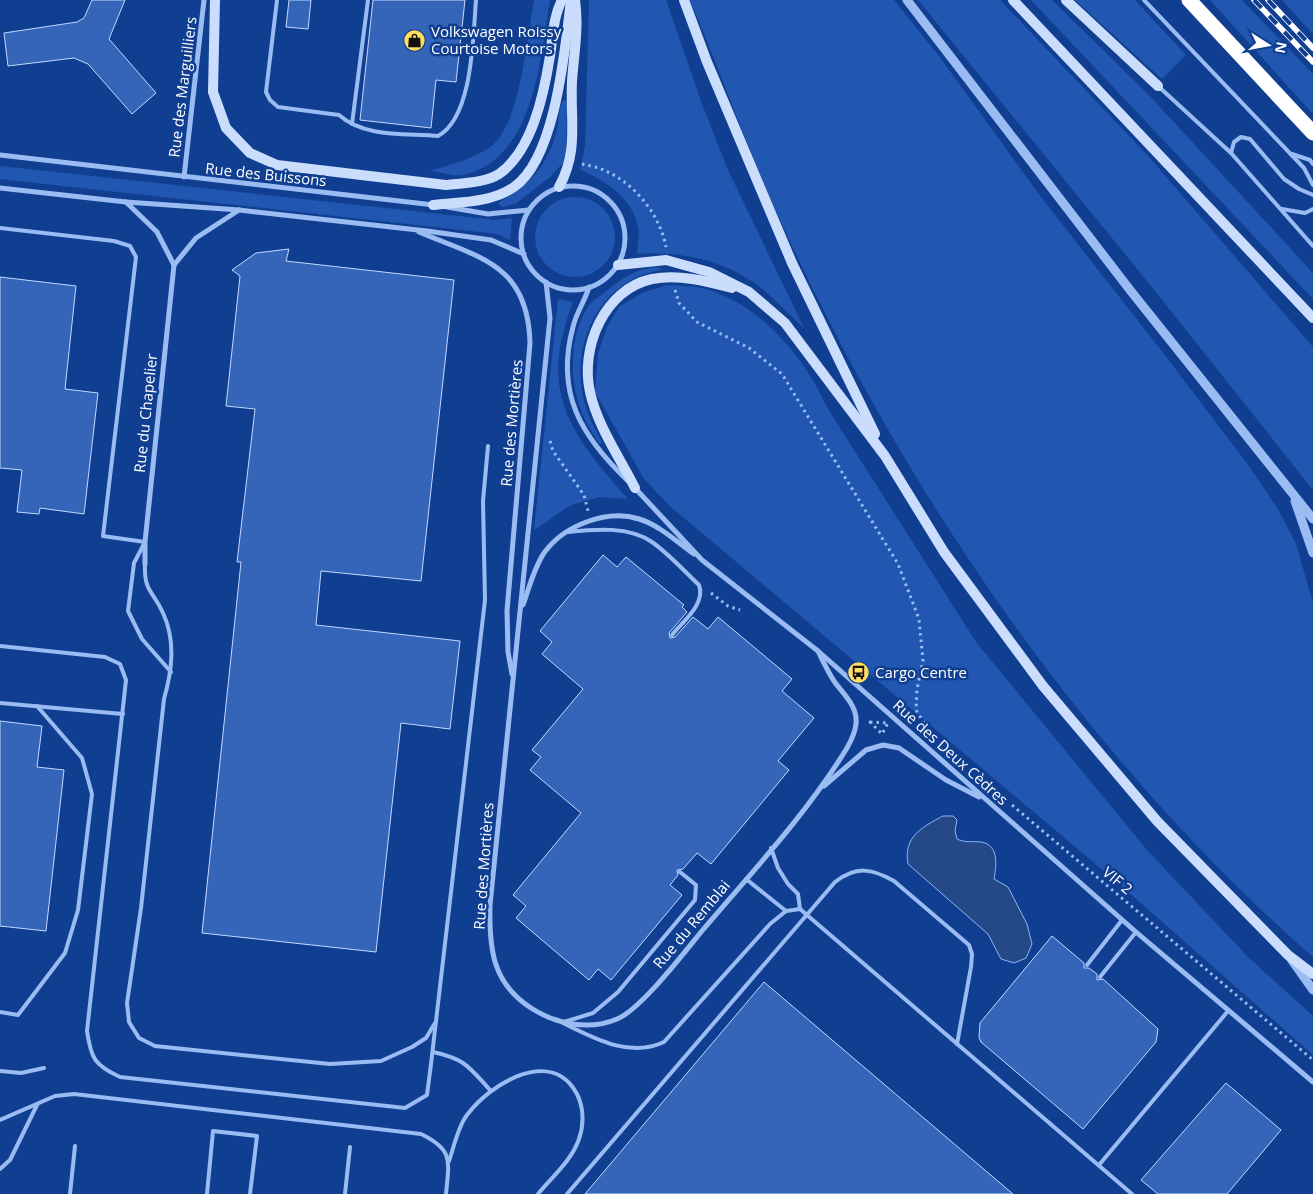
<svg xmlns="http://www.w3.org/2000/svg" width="1313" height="1194" viewBox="0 0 1313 1194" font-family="'Open Sans',sans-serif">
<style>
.green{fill:#2157b1}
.water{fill:#254886;stroke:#8cb6f7}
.building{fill:#3465b9;stroke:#c3d9fe}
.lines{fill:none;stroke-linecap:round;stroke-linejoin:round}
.path{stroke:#9bbcf3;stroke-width:3;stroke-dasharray:2.5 4;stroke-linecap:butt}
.service{stroke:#9bbcf3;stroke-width:4}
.minor{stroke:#9bbcf3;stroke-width:5}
.tertiary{stroke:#9bbcf3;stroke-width:9}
.secondary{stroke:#cbddfd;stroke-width:10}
.motorway{stroke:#fff;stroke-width:15}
.rail-casing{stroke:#fff;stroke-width:5.5}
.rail{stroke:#103f92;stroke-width:4;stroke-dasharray:11;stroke-linecap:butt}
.labels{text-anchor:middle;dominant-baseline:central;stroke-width:5;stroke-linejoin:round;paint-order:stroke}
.poi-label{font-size:15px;fill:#fff;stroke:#103f92;text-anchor:start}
.street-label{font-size:15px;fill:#fff;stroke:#103f92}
</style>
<rect width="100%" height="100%" fill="#103f92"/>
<!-- green -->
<g class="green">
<path d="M534,0H550C540,59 535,157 464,175C455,177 440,172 430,171C450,165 483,156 497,141C521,112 527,38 534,0Z"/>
<path d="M589,0H666L702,104L728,170L804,328C787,313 764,287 745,277C712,257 676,252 637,254C637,246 640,234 638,226C632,198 605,180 580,170L585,146Z"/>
<path d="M690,0H894L939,56L1041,197L1164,354L1249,466L1278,509L1296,544L1313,603V957C1086,758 905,494 780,220C747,148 721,73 690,0Z"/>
<path d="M918,0H1000L1149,157L1313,347V490L1151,286Z"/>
<path d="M1031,0H1052L1147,93L1313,273V299Z"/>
<path d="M1075,0H1135L1186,55L1162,79Z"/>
<path d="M1210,0H1242L1313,74V114Z"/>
<path d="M1282,0H1313V34Z"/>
<path d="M564,99L567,103L566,150L563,163L550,177L515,204L502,207L498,203C528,186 547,167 556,133C560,122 557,108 564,99Z"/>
<path d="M0,166L496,220L512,218L510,240L498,234L0,179Z"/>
<circle cx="575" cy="237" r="40"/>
<path d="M657,267L662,269C652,273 641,274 633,279C587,304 571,359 586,408C590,420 597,432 602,443L599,444C593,433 585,422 581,410C569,379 569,330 591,303C596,298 604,293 609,289C623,277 639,268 657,267Z"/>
<path d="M667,285C678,286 691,286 702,288C760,303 804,356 828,409L976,642L1147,850L1248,957L1313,1016V1055L1117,882L671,507L644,479L595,392L598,353L607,327L619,307L642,293Z"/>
<path d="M558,299L573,302C538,393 569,432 628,499L600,497L571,505L534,530Z"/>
</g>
<!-- water -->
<path class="water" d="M943,816H953L957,820L955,831L957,839C965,843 972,841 981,842C1000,845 996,867 994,879L1008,887L1027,924L1032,944L1026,958L1014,963L1001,959L988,934L908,864C903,837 922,827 943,816Z"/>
<!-- building -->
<g class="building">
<path d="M92,0H125L109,39L156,93L132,114L88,64L74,58L8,66L4,33L77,22L84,18Z"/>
<path d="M289,0H311L308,29L286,27Z"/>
<path d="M373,0H465L456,82L436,80L431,128L360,120Z"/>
<path d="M289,249L286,261L454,280L421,581L321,571L316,625L460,641L450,729L401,723L376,952L202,933L241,562H237L255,409L226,406L240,276L232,270L256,253Z"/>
<path d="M0,277L76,286L65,389L98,393L84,514L40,508L39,514L17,512L22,470L0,468Z"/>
<path d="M603,555L617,567L626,557L684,605L682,607L687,612L669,633L670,638L675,637L693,617L708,629L718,617L792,679L782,691L814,718L778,761L789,770L711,864L697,853L683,869L677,870L678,875L670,885L682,895L611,980L598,969L589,980L516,918L526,906L513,895L581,813L530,770L541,757L532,750L583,689L542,654L552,642L540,631Z"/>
<path d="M0,721L42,726L37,767L64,770L46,931L0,926Z"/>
<path d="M1052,936L1084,963V968H1089L1097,974V980L1103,979L1158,1029L1156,1042L1083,1129L981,1042L979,1037L980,1023Z"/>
<path d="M764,982L1013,1194H585Z"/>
<path d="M1226,1083L1281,1130L1227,1194H1158L1141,1180Z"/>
</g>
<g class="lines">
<!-- path -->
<g class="path">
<path d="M582,164C591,166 601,168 608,172C637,186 660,216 666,247"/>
<path d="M675,290L679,303L697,322L749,348L782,374L898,564L919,619L923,661L917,689L916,710L929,731"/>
<path d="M550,441L553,451L584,495L588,511"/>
<path d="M711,593L728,606L740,610"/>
<path d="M870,722L888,723L882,734Z"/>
<path d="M1012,805L1313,1060"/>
</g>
<!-- service -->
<g class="service">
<path d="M277,0L266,92L270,100L278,107L339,115C365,138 406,133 438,136C473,117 473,36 476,0"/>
<path d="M1144,0L1304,168L1313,185"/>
<path d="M1158,86L1231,153L1313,246"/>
<path d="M352,124L368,0"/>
<path d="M1231,153L1234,142L1241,137L1250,139L1284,179L1299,189L1313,195"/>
<path d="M1292,154L1310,160L1313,164"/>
<path d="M1282,209L1305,213L1313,209"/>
<path d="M0,228L114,241L130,246L136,257L103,536L145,542L134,563L128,611L142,639L171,672"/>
<path d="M568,532C595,529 629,526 652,542C669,554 684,571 699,585C706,604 683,621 672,635"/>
<path d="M145,564C144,593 153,590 163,613C176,641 172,671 164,699L141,908L127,1003L129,1022L139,1038L155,1046L330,1064L381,1061L412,1047L426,1038L435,1023"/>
<path d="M0,646L105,657L120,664L126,680L87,1031C91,1058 94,1065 120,1077L405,1108L427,1095L431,1064L485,600L483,501L488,446"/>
<path d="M0,703L123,714"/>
<path d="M771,848L778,868L788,884L798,894L800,909L1132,1194"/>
<path d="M746,879L786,911"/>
<path d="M1087,965L1122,920"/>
<path d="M1100,977L1136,932"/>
<path d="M0,1012L18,1015L65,953L78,910L92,794L82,758L37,706"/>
<path d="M564,1022L593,1013L618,992L695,900L696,885L680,872"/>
<path d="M563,1023C595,1039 630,1058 664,1042L770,924L786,911L800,909"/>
<path d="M433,1052C465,1059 468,1066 490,1090"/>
<path d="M0,1071L21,1073L44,1068"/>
<path d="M0,1120L55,1096L74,1094L421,1134C454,1150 449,1161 446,1194"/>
<path d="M449,1161C454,1147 458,1126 467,1115C490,1084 551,1046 577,1094C584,1108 584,1125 579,1139C572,1160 552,1177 538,1194"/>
<path d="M1099,1165L1228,1011"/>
<path d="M0,1169L10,1160L37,1105"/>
<path d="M70,1194L75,1146"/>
<path d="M207,1194L213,1131L257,1136L250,1194"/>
<path d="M345,1194L350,1147"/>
<path d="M567,1194L835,882C856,866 871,868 894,881L969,945L972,954L971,967L957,1044"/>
</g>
<!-- minor -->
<g class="minor">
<path d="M0,155L434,205"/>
<path d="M184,177L204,0"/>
<circle cx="573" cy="238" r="52"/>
<path d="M0,188L126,202L239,210L427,231L491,240L524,254"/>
<path d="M126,202L157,232L174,265"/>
<path d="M447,207L488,214L529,210"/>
<path d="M419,232C480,258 528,264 530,343L507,611L508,652L512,674"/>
<path d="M546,282L550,318L490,905C489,948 492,983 531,1008C556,1024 589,1031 617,1019C640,1010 684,953 701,932C751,873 806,815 847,748C851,741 855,733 856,724C858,706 843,694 834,681C828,672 823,661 818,651"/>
<path d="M589,287C585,301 576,313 573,327C555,393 581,436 628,481"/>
<path d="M634,487L702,560L818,651L1136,932L1313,1082"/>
<path d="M145,564V542L174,265L196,238L239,210"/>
<path d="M523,605C529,588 534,568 544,553C564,525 607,509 639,519C659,525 677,542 694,554"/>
<path d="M824,786L866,750L883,745L899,748L946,780L979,797"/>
</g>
<!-- tertiary -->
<g class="tertiary">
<path d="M907,0L1130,290L1313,519"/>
<path d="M1295,501L1313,553"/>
<path d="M1291,959L1313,990"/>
</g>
<!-- secondary -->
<g class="secondary">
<path d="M215,0L213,92L226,128L250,153L277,165L446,185C462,183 485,183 499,174C532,151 544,94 550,56C553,37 553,17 562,0"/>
<path d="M684,0L707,62L792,263L875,434"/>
<path d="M1013,0L1313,318"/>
<path d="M1066,0L1158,86"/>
<path d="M559,187C579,151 570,120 572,81C574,53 579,28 575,0"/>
<path d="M433,205C459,202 491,203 514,187C556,158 565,48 571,0"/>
<path d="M618,265L666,260L709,272L749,292L785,323L885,456L944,552L1043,686L1157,821L1288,955L1313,974"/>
<path d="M635,488C620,458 597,425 590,392C580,348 604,289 652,279C679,274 706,281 732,288"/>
</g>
<!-- motorway -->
<path class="motorway" d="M1189,0L1313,133"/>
<defs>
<g id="rail">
<path d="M1254,0L1313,62"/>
<path d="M1268,0L1313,48"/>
</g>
</defs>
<!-- rail casing -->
<use href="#rail" class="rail-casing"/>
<!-- rail -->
<use href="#rail" class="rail"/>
</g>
<!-- icons -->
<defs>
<symbol id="shop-disc" viewBox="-11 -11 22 22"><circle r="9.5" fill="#ffdd5d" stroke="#103f92"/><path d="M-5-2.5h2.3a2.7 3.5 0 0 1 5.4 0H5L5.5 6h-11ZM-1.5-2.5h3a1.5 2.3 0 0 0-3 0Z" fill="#111"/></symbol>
<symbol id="bus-disc" viewBox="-11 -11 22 22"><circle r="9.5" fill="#ffdd5d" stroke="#103f92"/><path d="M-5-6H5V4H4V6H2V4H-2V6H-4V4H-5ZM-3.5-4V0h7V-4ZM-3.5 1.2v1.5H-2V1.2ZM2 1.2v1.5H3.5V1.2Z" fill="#111"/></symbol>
</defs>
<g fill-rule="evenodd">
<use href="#shop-disc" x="402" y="28" width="25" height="25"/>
<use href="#bus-disc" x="846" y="660" width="25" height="25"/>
</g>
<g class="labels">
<!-- poi labels -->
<g class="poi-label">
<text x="431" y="31">Volkswagen Roissy<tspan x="431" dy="17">Courtoise Motors</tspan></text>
<text x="875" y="672">Cargo Centre</text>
</g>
<!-- street labels -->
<g class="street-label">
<text transform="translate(182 87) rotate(-83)">Rue des Marguilliers</text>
<text transform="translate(266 174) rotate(6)">Rue des Buissons</text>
<text transform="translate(145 413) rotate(-84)">Rue du Chapelier</text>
<text transform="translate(511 423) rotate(-85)">Rue des Mortières</text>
<text transform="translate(951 752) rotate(42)">Rue des Deux Cèdres</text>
<text transform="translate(483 866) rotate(-86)">Rue des Mortières</text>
<text transform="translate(1118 880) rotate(40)">VIF 2</text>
<text transform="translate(691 924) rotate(-50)">Rue du Remblai</text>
</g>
</g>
<!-- north arrow -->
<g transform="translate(1268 45) rotate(101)" stroke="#103f92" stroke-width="4" paint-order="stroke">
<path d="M0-4L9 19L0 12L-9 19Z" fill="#ffffff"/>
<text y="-8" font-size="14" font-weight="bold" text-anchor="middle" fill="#ffffff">N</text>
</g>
</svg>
